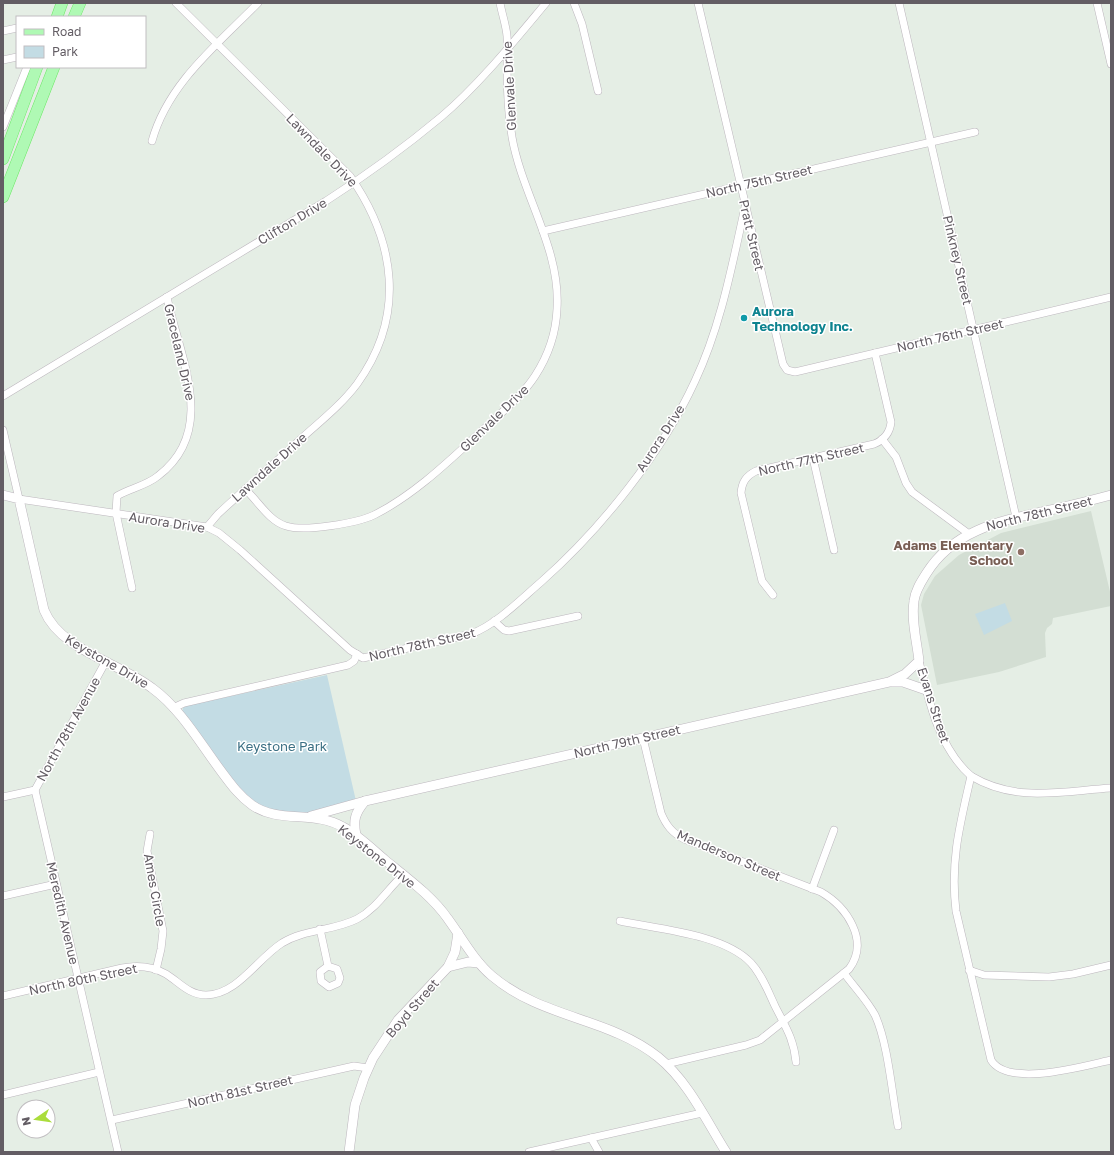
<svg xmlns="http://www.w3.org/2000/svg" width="1114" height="1155" viewBox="0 0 1114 1155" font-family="'Golos Text',sans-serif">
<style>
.education{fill:#d3ded3}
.green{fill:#c3dce4}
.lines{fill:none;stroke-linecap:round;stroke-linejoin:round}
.minor-casing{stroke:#bdb7be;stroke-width:8}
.tertiary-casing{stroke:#bdb7be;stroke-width:10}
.primary-casing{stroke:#6be865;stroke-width:12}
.minor{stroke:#fff;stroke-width:7}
.tertiary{stroke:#fff;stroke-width:9}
.primary{stroke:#aff9b4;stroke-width:11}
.culture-dot{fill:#0f9aa8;stroke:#fff;stroke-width:1.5}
.education-dot{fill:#8d6e63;stroke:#fff;stroke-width:1.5}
.labels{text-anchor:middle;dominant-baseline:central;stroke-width:3;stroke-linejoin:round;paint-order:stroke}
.street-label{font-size:13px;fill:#635d64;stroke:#fff}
.culture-label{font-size:13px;font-weight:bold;fill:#0d838f;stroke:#fff;text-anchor:start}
.education-label{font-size:13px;font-weight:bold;fill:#785e54;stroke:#fff;text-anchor:end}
.park-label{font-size:13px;fill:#3c7084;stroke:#fff}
</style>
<rect width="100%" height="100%" fill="#e5eee5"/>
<!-- education -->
<path class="education" d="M1091,511L1111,596V606L1053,618L1052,624L1047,628L1045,633L1046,657L999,672L937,685L921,605L924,594L935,576L959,555L1001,533Z"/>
<!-- green -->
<g class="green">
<path d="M1005,603L1012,621L984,635L975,614Z"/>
<path d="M327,675L356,801L302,814L263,808L244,795L182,713L183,708L186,706Z"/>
</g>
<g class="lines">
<defs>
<g id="minor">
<path d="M176,3L350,176C396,242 406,316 357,384C342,404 322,420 303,437C275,463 246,488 218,514L207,527"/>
<path d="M574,3L582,24L598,91"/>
<path d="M698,3L783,364L787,370L795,372L1111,297"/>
<path d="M899,3L1016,517"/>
<path d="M1097,3L1111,64"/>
<path d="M3,31L17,28"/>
<path d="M3,60L17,57"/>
<path d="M3,127L27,67"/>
<path d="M152,141C168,83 218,44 258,3"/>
<path d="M543,231L975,132"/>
<path d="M3,396L326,201C365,176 405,147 441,117C478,86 515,40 546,3"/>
<path d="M3,430L19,499L207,527L219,533L240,550L350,650L363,658L471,634C497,624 520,600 541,582C600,530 662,453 695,381C721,326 732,265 745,207"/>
<path d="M882,439L896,457L906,483L912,492L969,534"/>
<path d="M813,458L834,550"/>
<path d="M245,489C258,501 269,521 286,526C305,532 357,523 374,515C416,494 452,458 486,427C503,411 522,396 535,376C548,356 556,333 557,309C561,249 522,195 512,137C508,113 507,89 507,66C507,56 508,45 507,36C506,25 502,14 500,3"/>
<path d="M132,588L116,513L117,496C130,488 146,486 158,476C219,430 179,356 167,297"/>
<path d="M773,595L762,581L741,493C742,482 746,476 756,471L874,444C884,440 890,432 891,422L875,353"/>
<path d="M494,621L504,630L509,631L578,616"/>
<path d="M919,661C929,702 939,748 971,776C960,824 950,861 956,911L991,1060C1008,1088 1084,1066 1111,1060"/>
<path d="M173,708L184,703L348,665L354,661L357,654"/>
<path d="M643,738L661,813C666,825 672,833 684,839L821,892C847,907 870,941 849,969L760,1040L746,1045L666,1064"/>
<path d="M971,776C1016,803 1062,791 1111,788"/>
<path d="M35,790L118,1152"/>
<path d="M3,797L35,790L106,661"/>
<path d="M150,834L147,851L163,931L161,949L156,970"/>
<path d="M812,889L834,830"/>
<path d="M3,896L56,884"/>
<path d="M620,921C658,929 724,934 751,963C762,975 768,991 775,1006C785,1026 794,1039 796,1062"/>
<path d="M320,929L328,966L320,972L321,981L329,987L338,983L340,978L337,969L328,966"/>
<path d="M969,970L984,975L1049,977L1073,974L1111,965"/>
<path d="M844,973C854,987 867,1000 875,1015C888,1043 892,1094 898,1126"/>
<path d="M3,996L122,968C138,965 152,966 166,974C179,982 189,995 206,995C237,995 257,959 282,943C305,929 333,931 357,919C376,909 387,890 403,875"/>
<path d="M3,1095L99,1072"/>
<path d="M112,1120L354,1066L368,1068"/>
<path d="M591,1138L599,1152"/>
<path d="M529,1152L702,1113"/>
</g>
<g id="tertiary">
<path d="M3,495L19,499L44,610C60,650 120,663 152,688C181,709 200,743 221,771C230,783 239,796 252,805C279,824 314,810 343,827C358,835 372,849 385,860C407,878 432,896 448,919C462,938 474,961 492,976C543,1019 608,1017 658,1057C688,1081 706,1120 726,1152"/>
<path d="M892,682H903L926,690"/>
<path d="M311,816L365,801"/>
<path d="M356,835C353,820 355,813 365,801L889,682L905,674L919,661C917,642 911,621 914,601C915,591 921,582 926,574C953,530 1000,521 1046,511C1068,506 1089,501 1111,495"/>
<path d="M448,967L468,962L479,963"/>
<path d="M349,1152L355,1105L364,1078L373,1058L398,1020L448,967L455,952L458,933"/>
</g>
<g id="primary">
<path d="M57,17L62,3"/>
<path d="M74,17L80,3"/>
<path d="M3,159L37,67"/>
<path d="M3,197L54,67"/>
</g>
</defs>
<!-- minor casing -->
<use href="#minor" class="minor-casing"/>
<!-- tertiary casing -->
<use href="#tertiary" class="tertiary-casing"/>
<!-- primary casing -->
<use href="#primary" class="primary-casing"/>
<!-- minor -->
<use href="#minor" class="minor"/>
<!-- tertiary -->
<use href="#tertiary" class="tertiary"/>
<!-- primary -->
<use href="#primary" class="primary"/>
</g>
<!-- markers -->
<circle class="culture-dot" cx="744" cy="318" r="4"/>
<circle class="education-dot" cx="1021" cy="552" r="4"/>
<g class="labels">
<!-- street labels -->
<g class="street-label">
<text transform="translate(509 86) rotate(-93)">Glenvale Drive</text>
<text transform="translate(322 150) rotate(46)">Lawndale Drive</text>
<text transform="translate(759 181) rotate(-13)">North 75th Street</text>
<text transform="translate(292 221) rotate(-31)">Clifton Drive</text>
<text transform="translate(752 235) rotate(77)">Pratt Street</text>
<text transform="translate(958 260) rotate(77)">Pinkney Street</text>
<text transform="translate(950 335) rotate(-13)">North 76th Street</text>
<text transform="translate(180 352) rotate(77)">Graceland Drive</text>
<text transform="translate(494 418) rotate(-44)">Glenvale Drive</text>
<text transform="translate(660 438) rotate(-57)">Aurora Drive</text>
<text transform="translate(811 459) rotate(-13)">North 77th Street</text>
<text transform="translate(269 467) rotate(-42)">Lawndale Drive</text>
<text transform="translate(1039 513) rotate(-14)">North 78th Street</text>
<text transform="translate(167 522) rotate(9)">Aurora Drive</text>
<text transform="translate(422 644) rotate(-13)">North 78th Street</text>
<text transform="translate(107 661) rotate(30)">Keystone Drive</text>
<text transform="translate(934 705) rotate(72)">Evans Street</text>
<text transform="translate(68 729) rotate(-61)">North 78th Avenue</text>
<text transform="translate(627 741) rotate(-13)">North 79th Street</text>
<text transform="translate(729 855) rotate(23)">Manderson Street</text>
<text transform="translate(377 856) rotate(38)">Keystone Drive</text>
<text transform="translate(155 890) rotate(80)">Ames Circle</text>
<text transform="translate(63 913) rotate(77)">Meredith Avenue</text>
<text transform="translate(83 979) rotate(-12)">North 80th Street</text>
<text transform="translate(412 1008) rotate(-49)">Boyd Street</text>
<text transform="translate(240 1091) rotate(-13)">North 81st Street</text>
</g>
<!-- culture labels -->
<g class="culture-label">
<text x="752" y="311">Aurora<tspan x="752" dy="15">Technology Inc.</tspan></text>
</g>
<!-- education labels -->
<g class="education-label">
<text x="1013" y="545">Adams Elementary<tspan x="1013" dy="15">School</tspan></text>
</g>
<!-- park labels -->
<g class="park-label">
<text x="282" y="746">Keystone Park</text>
</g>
</g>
<!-- border -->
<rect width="1114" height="1155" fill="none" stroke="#635d64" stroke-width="8"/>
<!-- legend -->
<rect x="16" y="16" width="130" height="52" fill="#ffffff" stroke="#c1bec1"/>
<rect x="24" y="29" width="20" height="6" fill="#aff9b4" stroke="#c1bec1"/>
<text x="52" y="36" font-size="12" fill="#635d64">Road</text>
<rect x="24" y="46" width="20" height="12" fill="#c3dce4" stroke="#c1bec1"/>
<text x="52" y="56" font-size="12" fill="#635d64">Park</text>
<!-- north arrow -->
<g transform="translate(36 1119) rotate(257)"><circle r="19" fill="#ffffff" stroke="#c1bec1"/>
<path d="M0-3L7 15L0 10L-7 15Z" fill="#abdd3c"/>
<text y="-6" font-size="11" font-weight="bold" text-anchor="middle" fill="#635d64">N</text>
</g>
</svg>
